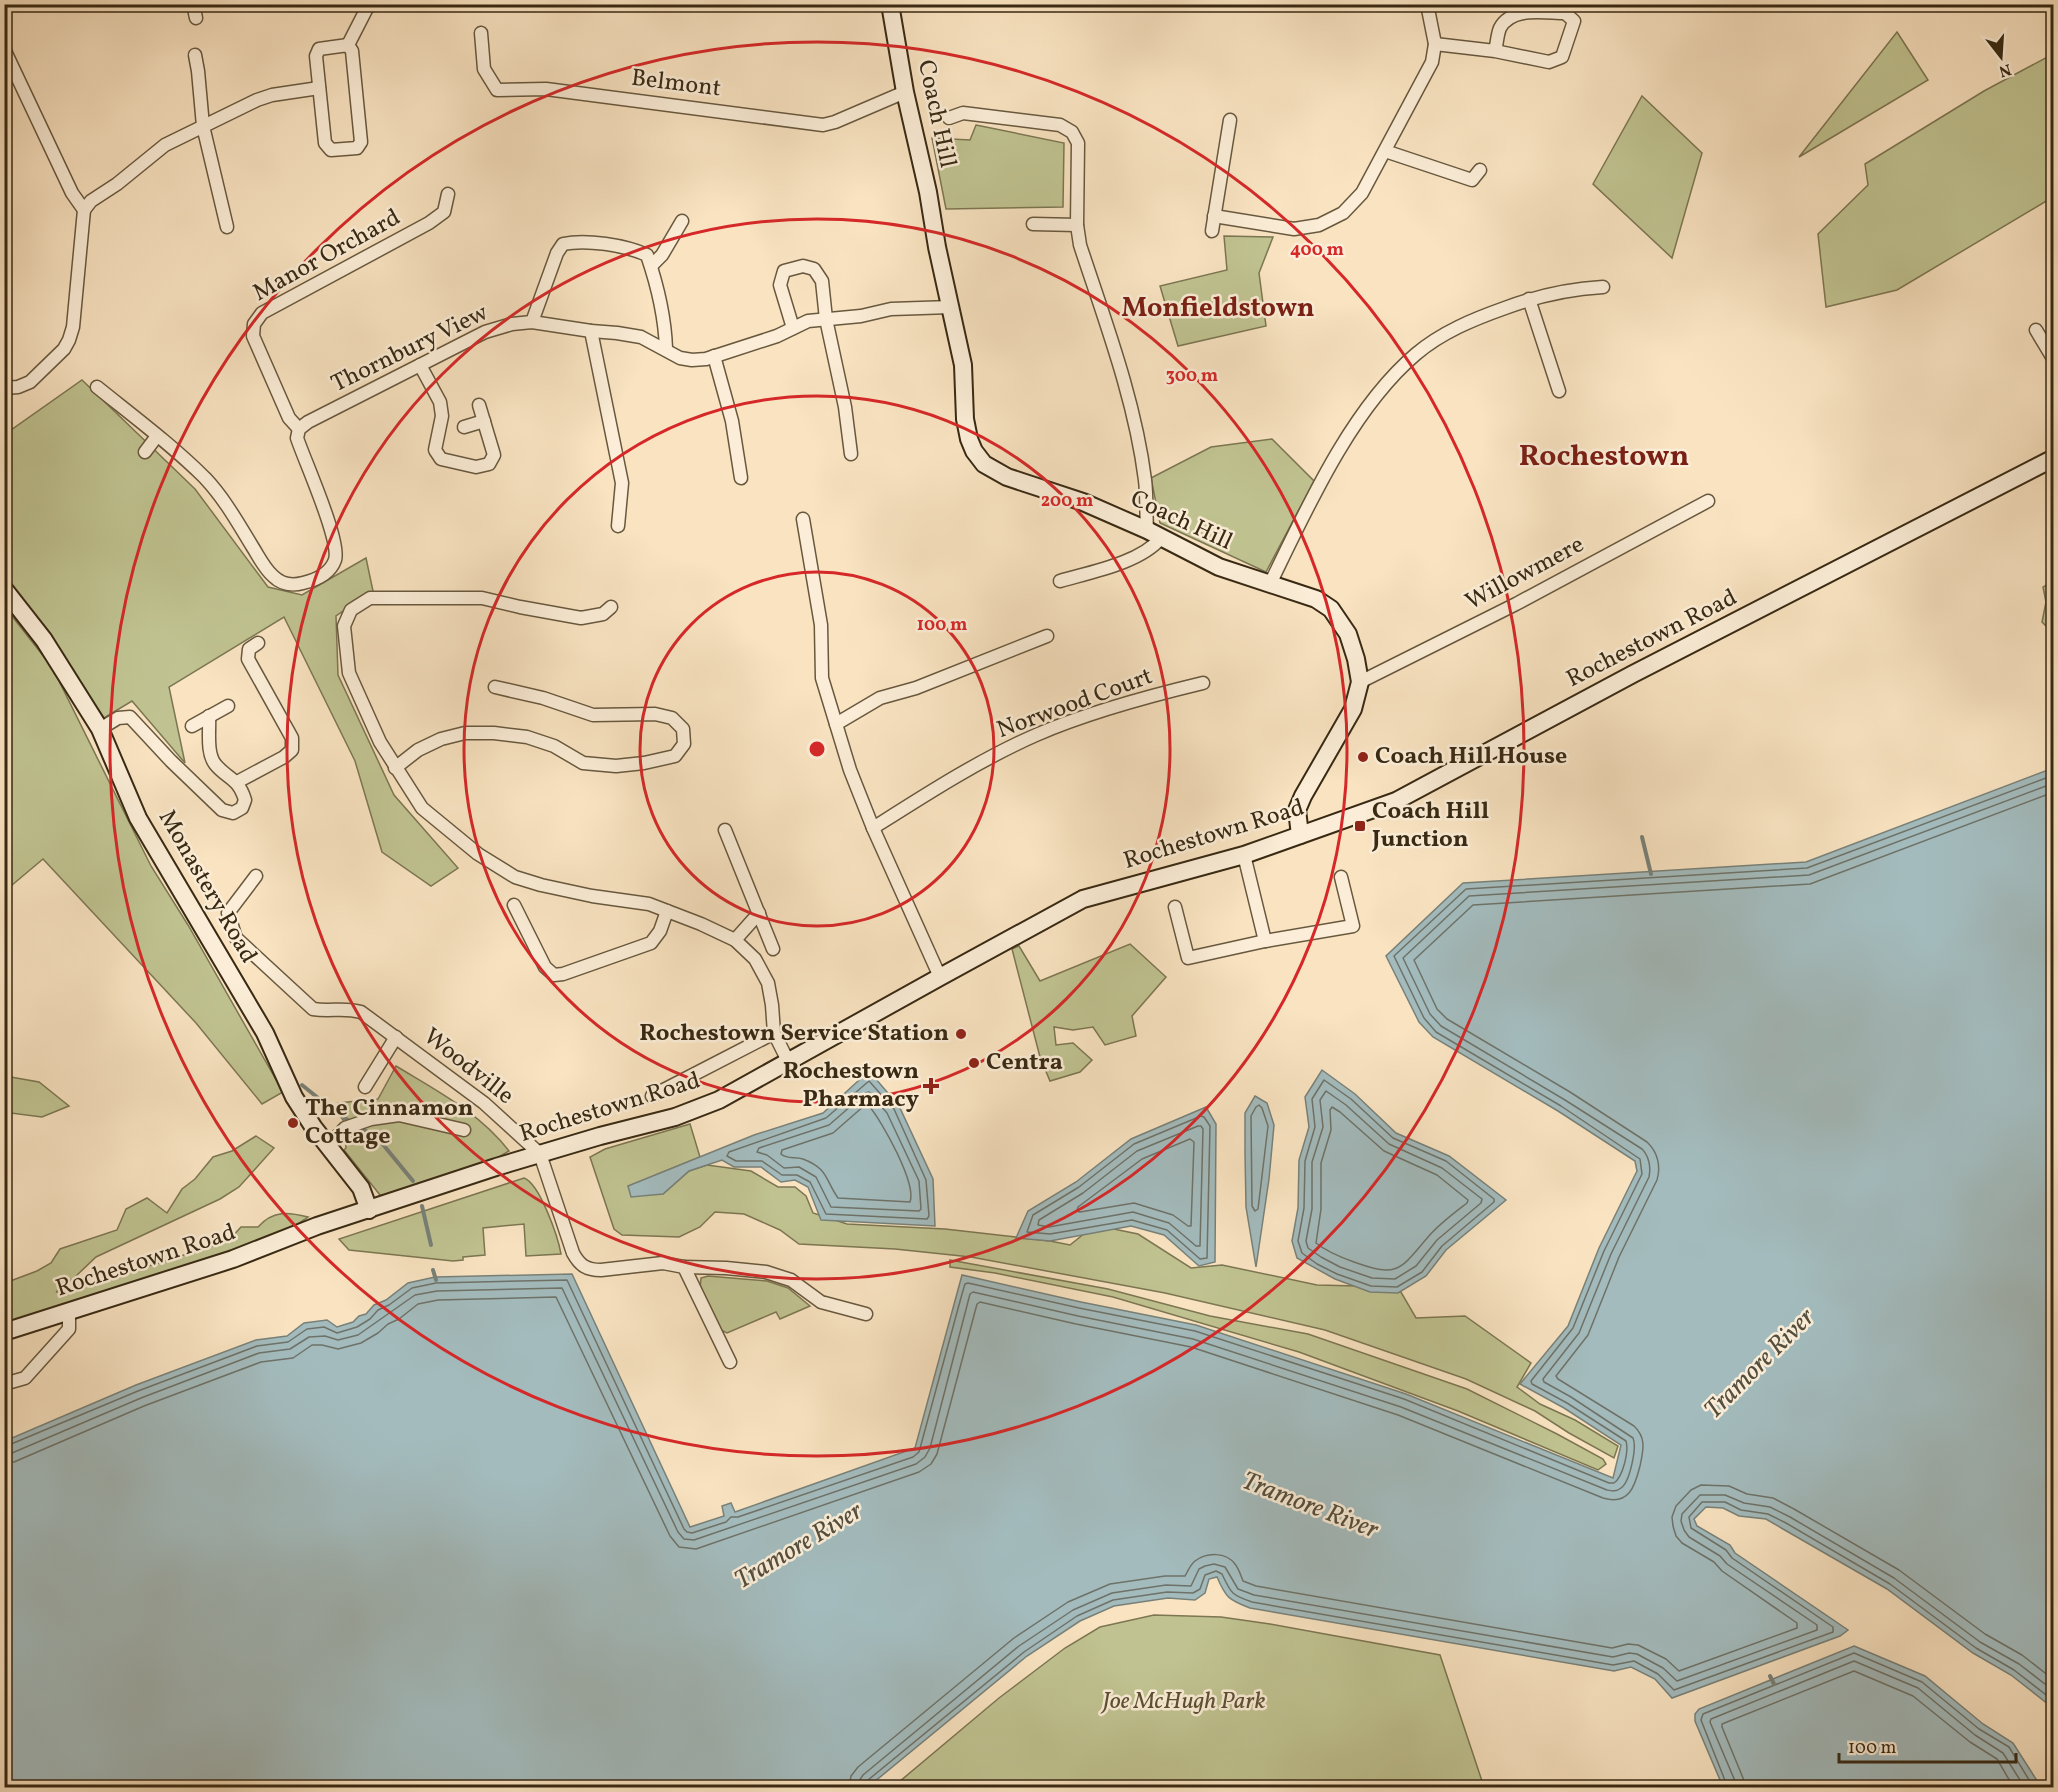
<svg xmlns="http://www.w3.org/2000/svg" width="2058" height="1792" viewBox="0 0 2058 1792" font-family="Vollkorn,serif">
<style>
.green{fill:#c0c391;stroke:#7c7652;stroke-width:1.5}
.water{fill:#a3bbbd;stroke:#788179;stroke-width:1.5}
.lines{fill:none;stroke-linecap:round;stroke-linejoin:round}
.shore{stroke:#6e7268;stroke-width:1.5}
.stream{stroke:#788179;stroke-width:4}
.street-casing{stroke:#68583e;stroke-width:15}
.secondary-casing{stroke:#382913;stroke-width:20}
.street{stroke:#fbedd7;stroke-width:12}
.secondary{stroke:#fbedd7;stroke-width:16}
.ring{fill:none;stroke:#d62828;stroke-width:3}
.poi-dot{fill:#8f2418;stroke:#fbedd7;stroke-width:2}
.labels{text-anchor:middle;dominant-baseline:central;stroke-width:5;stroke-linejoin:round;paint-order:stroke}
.street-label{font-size:24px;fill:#382913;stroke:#fbedd7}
.poi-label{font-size:24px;font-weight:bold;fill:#382913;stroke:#fbedd7;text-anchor:start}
.park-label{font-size:24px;font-style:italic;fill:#5a5032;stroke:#fbedd7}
.water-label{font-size:26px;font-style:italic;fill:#534e3e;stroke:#fbedd7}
.quarter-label{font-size:27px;font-weight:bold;fill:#7a1f14;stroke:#fbedd7}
.district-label{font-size:30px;font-weight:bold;fill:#7a1f14;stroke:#fbedd7}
.centre{fill:#d62828;stroke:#fbedd7;stroke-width:3}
.ring-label{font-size:18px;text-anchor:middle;font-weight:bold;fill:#d62828;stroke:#fbedd7;stroke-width:5;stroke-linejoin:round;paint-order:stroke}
</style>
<rect width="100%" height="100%" fill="#f9e3c1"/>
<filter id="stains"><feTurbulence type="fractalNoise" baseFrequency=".00333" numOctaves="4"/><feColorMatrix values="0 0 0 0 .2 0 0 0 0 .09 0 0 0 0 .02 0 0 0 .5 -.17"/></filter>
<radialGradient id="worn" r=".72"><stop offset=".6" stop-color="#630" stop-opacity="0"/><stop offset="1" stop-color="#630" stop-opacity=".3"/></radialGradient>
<!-- green -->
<g class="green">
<path d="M1897,32L1928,80L1799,157Z"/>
<path d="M2053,54V197L1897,290L1826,307L1818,234L1868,185L1865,164L1984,91Z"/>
<path d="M1642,96L1702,153L1672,258L1593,184Z"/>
<path d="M976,125L1064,143L1063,207L946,209L932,138L970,140Z"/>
<path d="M1224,236L1273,237L1259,273L1266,326L1178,346L1160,286L1227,270Z"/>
<path d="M82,380L195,489L268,587L302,595L366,558L373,591L336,616L338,675L394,795L458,868L431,886L382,852L355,761L284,617L169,687L185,763L132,701L104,718L5,577L4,435Z"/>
<path d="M1272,439L1314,481L1266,572L1160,523L1151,478L1211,447Z"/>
<path d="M2053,581V633L2042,622L2046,602L2043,587Z"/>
<path d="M4,606L52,667L151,866L188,925L283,1092L262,1104L196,1023L43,859L5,891Z"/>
<path d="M1130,944L1166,977L1132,1016L1136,1036L1105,1045L1093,1027L1073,1030L1054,1027L1056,1045L1073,1043L1092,1060L1080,1072L1050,1081L1040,1057L1012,949L1019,946L1040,981Z"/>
<path d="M396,1066C437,1091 480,1113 509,1151L487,1164L394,1194L380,1195L344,1150L346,1148L343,1120L338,1112V1103L378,1099Z"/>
<path d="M5,1076L39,1082L69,1106L42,1117L11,1113L5,1128Z"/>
<path d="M690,1124L700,1157L629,1186L663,1194L689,1171L707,1165L751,1171L778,1187H795L806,1196L813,1213L847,1224L945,1229L1050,1241L1070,1245L1090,1229L1104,1227L1138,1234L1191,1268L1222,1265L1317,1285L1398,1287L1416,1318L1465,1316L1531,1363L1517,1387L1540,1404L1575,1420L1618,1446L1614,1458L1569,1433L1535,1411L1466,1379L1325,1330L1165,1293L971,1257L895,1249L799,1244L780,1230L744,1214L715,1212L700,1227L679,1237L622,1235L614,1229L590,1157L605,1149Z"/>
<path d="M256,1136L274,1148L239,1187L220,1199L96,1257L76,1276L56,1292L104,1280L219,1244L230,1239L241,1227H258C273,1210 288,1212 308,1217L290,1229L258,1243L5,1326V1297L9,1294L5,1283L37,1271L51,1263L60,1249L117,1230L126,1209L147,1198L167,1213L182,1189L195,1179L213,1157L232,1151Z"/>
<path d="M524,1178C540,1184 558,1237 561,1254L526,1256L524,1224L483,1228L485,1255L463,1257V1260L453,1261L349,1250L339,1239Z"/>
<path d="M950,1260L1108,1289L1210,1316L1308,1334L1467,1389L1557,1434L1603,1459L1606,1464L1598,1470L1458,1411L1299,1352L1113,1297L995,1273L950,1267Z"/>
<path d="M708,1276L767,1281L788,1288L810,1306L780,1319L776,1312L727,1333L721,1330L700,1289L701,1278Z"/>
<path d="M1154,1615L1221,1617L1270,1624L1440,1655L1484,1787H893L999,1698L1065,1648L1100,1627Z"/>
</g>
<!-- water -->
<g class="water">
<path d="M2053,768V1708L2011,1675L1973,1653L1887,1589L1783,1529L1766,1519L1739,1516L1723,1508L1706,1507L1694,1519L1697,1526L1730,1545L1735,1553L1848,1630L1840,1636L1672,1698L1655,1679L1631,1667L1614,1671L1250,1608C1229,1600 1226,1598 1217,1577L1209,1579L1205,1593L1195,1600L1168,1598L1114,1606L1080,1621L1027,1656L868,1787H5V1441L136,1385L256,1340L287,1336L304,1323L327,1320L337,1327L353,1322L359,1316L366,1314L374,1305L386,1300L408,1283L435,1277L572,1274L690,1527L724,1516L722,1506L731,1503L735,1512L915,1448L962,1275L1081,1302L1196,1325L1406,1394L1613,1478L1621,1445L1564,1408L1520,1384L1568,1326L1599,1248L1637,1171L1635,1161L1558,1111L1433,1037L1419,1022L1386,956L1463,883L1806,862Z"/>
<path d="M1322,1070L1355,1094L1396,1133L1449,1156L1506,1200L1446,1250L1426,1276L1398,1293L1370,1292L1335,1279L1297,1258L1292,1241L1298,1208L1299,1160L1309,1127L1305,1097Z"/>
<path d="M869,1071L899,1106L933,1179L935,1226L821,1220L808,1187L795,1180L781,1182L761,1167H734L722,1160L689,1171L663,1194L631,1197L628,1186L754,1135L823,1113Z"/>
<path d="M1255,1096L1267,1103L1274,1125L1269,1179L1256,1267L1246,1207L1245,1153V1113Z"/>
<path d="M1206,1107L1216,1124L1215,1262L1199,1266L1164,1235L1131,1226L1050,1241L1016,1238L1028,1211L1076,1182L1131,1139Z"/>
<path d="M1854,1646L1925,1676L1983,1724L2013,1743L2041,1787H1723L1695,1721V1714L1699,1709Z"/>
</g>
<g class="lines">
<!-- shore -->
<g class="shore">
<path d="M1324,1080L1351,1099L1393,1138L1446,1161L1494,1199V1202L1442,1246L1422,1272L1397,1287L1371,1286L1337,1274L1317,1264L1302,1253L1298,1241L1304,1208L1305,1161L1315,1127L1312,1099Z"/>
<path d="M869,1081L894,1109L926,1180L929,1216L927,1219L826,1214L810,1182L797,1175H782L762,1161H736L727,1156L729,1152L826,1118Z"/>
<path d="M1326,1091L1346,1105L1389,1144L1442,1168L1482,1199L1481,1203L1437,1240L1416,1266L1395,1279L1372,1278L1340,1267L1321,1257L1308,1248L1306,1241L1312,1209V1162L1323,1127L1320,1100Z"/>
<path d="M869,1092L887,1113L919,1181L921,1209L919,1211L831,1207L816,1177L799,1167L784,1168L767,1155L757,1152L759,1148L829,1125L866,1093Z"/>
<path d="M865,1105L869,1106C882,1121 917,1184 910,1202L838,1198C825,1180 829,1169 803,1159C795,1156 788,1160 781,1154L782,1150L833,1133Z"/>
<path d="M1259,1105L1262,1108L1268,1126L1258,1209L1255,1211L1252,1206L1251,1116L1256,1107Z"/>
<path d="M1332,1107L1340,1112L1384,1151L1437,1175L1468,1200L1467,1203C1454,1213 1439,1224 1428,1237C1400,1270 1398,1278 1354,1262C1340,1257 1327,1252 1316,1243L1321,1209V1163L1331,1130L1330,1110Z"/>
<path d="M1201,1116L1204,1117L1210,1126L1207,1258L1200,1259L1167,1230L1132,1220L1050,1234L1027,1232L1033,1215L1079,1187L1134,1144Z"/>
<path d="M1198,1126H1201L1203,1129L1200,1246H1196L1169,1223L1133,1212L1049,1227L1038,1225L1039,1220L1083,1193L1137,1151Z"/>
<path d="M1190,1139L1194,1142L1191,1226H1188L1173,1215L1134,1203L1080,1212L1077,1211L1078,1207L1142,1159Z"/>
<path d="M4,1447L138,1391L257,1346L288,1342L307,1329L324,1327L337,1333L357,1327L370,1319L378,1310L389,1305L412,1288L436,1283L567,1280L684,1529L687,1532L692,1533L726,1522L731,1517H738L913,1457L919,1452L962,1294L965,1284L968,1283L1079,1308L1195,1331L1404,1399L1609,1483H1614C1623,1477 1629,1451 1626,1441L1567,1403L1532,1384L1531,1381L1573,1328L1604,1251L1642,1174L1640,1159L1561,1106L1436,1032L1424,1018L1394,956L1466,889L1807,868L2054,775"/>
<path d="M4,1454L12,1453L141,1398L259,1353L290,1349L309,1337L325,1336L338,1340L358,1335L415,1295L437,1291L562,1288L678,1532L684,1539L694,1540L916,1464L925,1457L930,1448L970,1294L973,1292L1078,1316L1193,1339L1401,1407L1607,1490C1612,1491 1616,1492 1621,1488C1630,1482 1637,1447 1633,1438L1571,1397L1544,1382L1543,1379L1579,1333L1611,1254L1649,1177C1651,1167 1649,1156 1642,1149L1565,1100L1441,1026L1430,1014L1403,958L1469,896L1809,875L2054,783"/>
<path d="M4,1463L14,1462L144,1406L261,1362L293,1358L312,1345H322L338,1349L361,1343L378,1333L388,1324L399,1319L418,1304L438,1300L556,1297L670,1536L679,1547L696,1549L919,1472L931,1464L937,1454L977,1304L980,1302L1076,1324L1191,1347L1398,1415L1603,1498C1629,1506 1635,1486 1640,1466C1643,1451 1647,1438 1634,1426L1558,1379L1556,1376L1588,1335L1619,1257L1657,1180C1661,1167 1658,1152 1647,1142L1570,1092L1447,1019L1437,1009L1414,960L1473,905L1810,884L2054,792"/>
<path d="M849,1788L851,1776L858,1767L1014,1638L1068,1602L1110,1584L1165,1576H1185C1188,1571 1190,1565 1195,1561C1207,1552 1226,1552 1235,1564C1239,1569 1241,1576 1243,1581L1256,1586L1612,1648L1628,1644L1638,1645L1666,1659L1679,1671L1797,1628V1623L1722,1571L1714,1562L1682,1543L1676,1536L1673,1526L1672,1517L1676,1506L1691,1490L1701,1485L1729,1486L1747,1494L1773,1498L1794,1509L1899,1570L1985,1634L2022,1655L2054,1680"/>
<path d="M858,1788L859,1781L863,1775L1019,1646L1073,1610L1112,1593L1166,1585L1191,1586L1199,1569L1205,1566L1214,1564L1225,1567L1238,1589L1254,1595L1613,1657L1629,1653L1637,1654L1663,1668L1677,1681L1817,1630V1625L1727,1564L1720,1556L1689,1537L1684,1530L1681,1521L1682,1514L1700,1495H1725L1744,1503L1770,1507L1790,1517L1894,1578L1980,1642L2019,1664L2054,1691"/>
<path d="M865,1788L868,1780L1024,1652L1077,1616L1113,1600L1167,1592L1193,1593L1200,1589L1205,1575L1216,1571L1222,1574C1231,1593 1231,1595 1252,1602L1613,1665L1634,1661L1658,1674L1674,1690L1833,1632V1627L1732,1558L1726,1550L1691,1528L1689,1517L1702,1502H1725L1741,1510L1768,1514L1786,1523L1890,1584L1976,1648L2014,1670L2054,1701"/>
<path d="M1728,1788L1701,1720L1703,1714L1854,1653L1922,1682L1979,1729L2009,1747L2034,1788"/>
<path d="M1735,1788V1781L1710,1722L1711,1719L1854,1661L1918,1688L1975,1735L2003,1753L2025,1788"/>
<path d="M1745,1788L1743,1778L1722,1727V1724L1854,1671L1913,1696L1970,1742L1997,1759L2014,1788"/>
</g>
<!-- stream -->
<g class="stream">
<path d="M1642,837L1651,874"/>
<path d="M302,1085L333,1110L352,1123"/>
<path d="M358,1127L376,1136L413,1181"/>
<path d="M422,1206L431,1245"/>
<path d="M433,1270L436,1280"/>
<path d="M1770,1676L1774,1684"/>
</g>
<defs>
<g id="street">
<path d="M193,4L196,18"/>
<path d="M481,33L484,69L497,90L546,89L823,125L835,122L905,92"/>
<path d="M1435,44L1495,51L1549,62L1562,57L1574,21L1565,13C1544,13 1512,6 1500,28C1497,35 1497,44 1495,51"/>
<path d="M348,45L352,51L361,142L357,148L331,150L325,143L316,56L319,49Z"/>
<path d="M348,45L368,6L377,4"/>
<path d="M4,49L72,193L84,210L73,327L69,340L64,349L30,382L18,387L4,388"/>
<path d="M195,55L198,71L203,126L227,227"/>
<path d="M949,118L963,113L1060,125L1072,132L1078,143L1077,225L1080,245C1105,321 1135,400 1145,480C1147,496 1146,513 1147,530"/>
<path d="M1385,151L1472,180L1480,170"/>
<path d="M84,210L91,201L117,184L165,145L257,100L272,95L319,88"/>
<path d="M1214,216L1294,229L1319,225L1343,213L1362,193L1432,62L1435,44L1427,4"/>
<path d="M1033,224L1077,225"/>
<path d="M1212,231L1230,120"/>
<path d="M651,266L662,255L682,221"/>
<path d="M1529,299L1559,391"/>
<path d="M532,322L557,253L563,244C586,239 625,245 647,255C657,284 665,318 666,349"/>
<path d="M793,328L780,285L784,271L803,266L814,269L822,281L826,319L845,407L851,454"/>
<path d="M2036,330L2054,360"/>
<path d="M591,331L622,483L618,526"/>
<path d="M714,356L732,421L741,478"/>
<path d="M420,365L440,402L442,416L435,450L441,459L476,467L489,464L494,455L479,405"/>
<path d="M97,387C133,416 172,445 205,478C224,498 238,523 252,546C259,557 264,568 273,576C281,584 292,586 303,583C316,580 330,574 335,560C341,541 305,462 297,438L299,429L308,422L485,332L512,324L532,322L591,331L617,333L641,337L680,358L692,360L706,359L777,336L808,321L861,316L891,309L951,307"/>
<path d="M464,427L484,421"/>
<path d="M299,429L289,418L253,336L254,324L262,313L429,223L444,212L448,194"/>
<path d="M145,452L157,436"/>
<path d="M803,519L821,625L822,678L850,770L873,828L940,977"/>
<path d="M1060,581C1091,572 1140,563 1161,538"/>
<path d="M1270,584C1307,508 1351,409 1416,354C1442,332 1474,319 1505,308C1537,296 1568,289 1603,287"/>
<path d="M611,607L603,614L581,618L520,607L482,598H370L351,610L344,626L349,673L380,742L422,808L478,854L515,877L541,885L592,896L649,904L701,924L735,940L755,959L768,983L772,1005L774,1033L789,1063"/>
<path d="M1360,682L1516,604L1708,501"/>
<path d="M836,724L880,698L916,688L1047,636"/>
<path d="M192,726L228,706"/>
<path d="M100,729L118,718L130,717L171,761L222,810L233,813L242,808L245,800C238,777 227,779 215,764C206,752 210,730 209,716"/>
<path d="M395,768L418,750L441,739L465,733H494L527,737L554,746L583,763L616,766L644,763L675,756L684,744L683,729L672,718L655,714L593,715L543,698L495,687"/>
<path d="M237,782L284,757L292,750V738L248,659L249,649L258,643"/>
<path d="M873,828C925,795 979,760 1036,735C1086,713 1149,696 1203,683"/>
<path d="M725,830L773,949"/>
<path d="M1244,855L1265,941"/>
<path d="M256,876L228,913L236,938L313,1009C331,1012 343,1007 361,1012L484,1103L540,1154L573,1253C580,1266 587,1270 601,1270L663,1263L684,1267L726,1268L766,1272L791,1280L821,1302L866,1314"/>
<path d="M514,905L545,967L554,975L563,974L651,943L660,931L667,911"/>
<path d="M1175,907L1188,958L1265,941L1353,926L1341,877"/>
<path d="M735,940L759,913"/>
<path d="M365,1087L396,1037"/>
<path d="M652,1096L774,1033"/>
<path d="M329,1145L345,1128L371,1119L399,1115L464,1130"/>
<path d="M684,1267L730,1362"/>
<path d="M4,1384L25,1378L69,1329V1312"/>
</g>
<g id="secondary">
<path d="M890,4L905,92L928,192L937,247L963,365L965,419L969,439L974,451L984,464L1007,477L1083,502L1147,530L1219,567L1316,599L1331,609L1348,634L1356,659L1360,682L1353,709L1303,796L1297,810L1300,835"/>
<path d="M4,589L44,640L100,729L138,818L265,1033L294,1097L314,1128L361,1188L369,1210"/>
<path d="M4,1332L233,1259L317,1226L496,1167L600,1136L675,1117L719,1100L940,977L1083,899L1244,855L1396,801L1633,674L2054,458"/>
</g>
</defs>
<!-- street casing -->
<use href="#street" class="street-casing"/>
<!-- secondary casing -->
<use href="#secondary" class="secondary-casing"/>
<!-- street -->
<use href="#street" class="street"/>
<!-- secondary -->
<use href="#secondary" class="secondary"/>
</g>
<!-- distance rings -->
<g class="ring">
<circle cx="817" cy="749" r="177"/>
<circle cx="817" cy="749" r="353"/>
<circle cx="817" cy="749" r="530"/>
<circle cx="817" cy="749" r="707"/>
</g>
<!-- markers -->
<g class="poi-dot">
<circle cx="1363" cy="757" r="6"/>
<rect x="1354" y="820" width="12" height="12" rx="3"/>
<circle cx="961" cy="1034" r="6"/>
<circle cx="974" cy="1063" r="6"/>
<path d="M928 1077h6v6h6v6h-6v6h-6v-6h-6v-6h6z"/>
<circle cx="293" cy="1123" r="6"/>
</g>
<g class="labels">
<!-- street labels -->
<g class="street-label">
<text transform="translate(676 84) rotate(7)">Belmont</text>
<text transform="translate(936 114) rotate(78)">Coach Hill</text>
<text transform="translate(327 256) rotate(-29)">Manor Orchard</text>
<text transform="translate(410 349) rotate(-26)">Thornbury View</text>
<text transform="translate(1181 521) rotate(25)">Coach Hill</text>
<text transform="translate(1525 574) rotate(-28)">Willowmere</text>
<text transform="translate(1652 639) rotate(-27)">Rochestown Road</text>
<text transform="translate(1075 704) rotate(-20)">Norwood Court</text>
<text transform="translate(1214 835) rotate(-17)">Rochestown Road</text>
<text transform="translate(207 887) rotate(60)">Monastery Road</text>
<text transform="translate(468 1067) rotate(38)">Woodville</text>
<text transform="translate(610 1108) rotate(-17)">Rochestown Road</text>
<text transform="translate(146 1261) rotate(-18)">Rochestown Road</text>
</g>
<!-- poi labels -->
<g class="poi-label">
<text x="1375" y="757">Coach Hill House</text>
<text x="1372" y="812">Coach Hill<tspan x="1372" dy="28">Junction</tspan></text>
<text x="949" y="1034" text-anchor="end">Rochestown Service Station</text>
<text x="986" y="1063">Centra</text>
<text x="919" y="1072" text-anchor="end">Rochestown<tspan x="919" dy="28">Pharmacy</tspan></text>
<text x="305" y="1109">The Cinnamon<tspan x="305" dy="28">Cottage</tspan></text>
</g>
<!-- park labels -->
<g class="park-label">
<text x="1184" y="1702">Joe McHugh Park</text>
</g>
<!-- water labels -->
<g class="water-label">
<text transform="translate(1760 1364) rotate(-45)">Tramore River</text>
<text transform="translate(1310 1506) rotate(21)">Tramore River</text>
<text transform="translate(799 1546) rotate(-31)">Tramore River</text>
</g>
<!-- quarter labels -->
<g class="quarter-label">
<text x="1218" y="309">Monfieldstown</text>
</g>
<!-- district labels -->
<g class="district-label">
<text x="1604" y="457">Rochestown</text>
</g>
</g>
<circle cx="817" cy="749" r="9" class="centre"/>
<g class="ring-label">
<text x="1317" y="255">400 m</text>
<text x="1192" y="381">300 m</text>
<text x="1067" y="506">200 m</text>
<text x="942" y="630">100 m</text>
</g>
<!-- margin -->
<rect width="2058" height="1792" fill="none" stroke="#f9e3c1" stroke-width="24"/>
<rect x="6" y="6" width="2046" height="1780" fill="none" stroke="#382913" stroke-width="3"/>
<rect x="12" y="12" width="2034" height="1768" fill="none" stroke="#382913" stroke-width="1.5"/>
<!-- north arrow -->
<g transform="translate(2001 57) rotate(163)" stroke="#fbedd7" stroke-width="4.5" paint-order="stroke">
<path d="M0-4.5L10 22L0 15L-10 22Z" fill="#382913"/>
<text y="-9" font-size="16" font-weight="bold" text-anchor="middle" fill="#382913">N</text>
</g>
<!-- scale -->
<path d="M1839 1753v9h177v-9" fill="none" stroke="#382913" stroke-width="3"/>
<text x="1848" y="1753" font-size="18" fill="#382913" stroke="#fbedd7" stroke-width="4.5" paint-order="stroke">100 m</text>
<rect width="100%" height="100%" filter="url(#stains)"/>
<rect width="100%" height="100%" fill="url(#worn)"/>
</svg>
